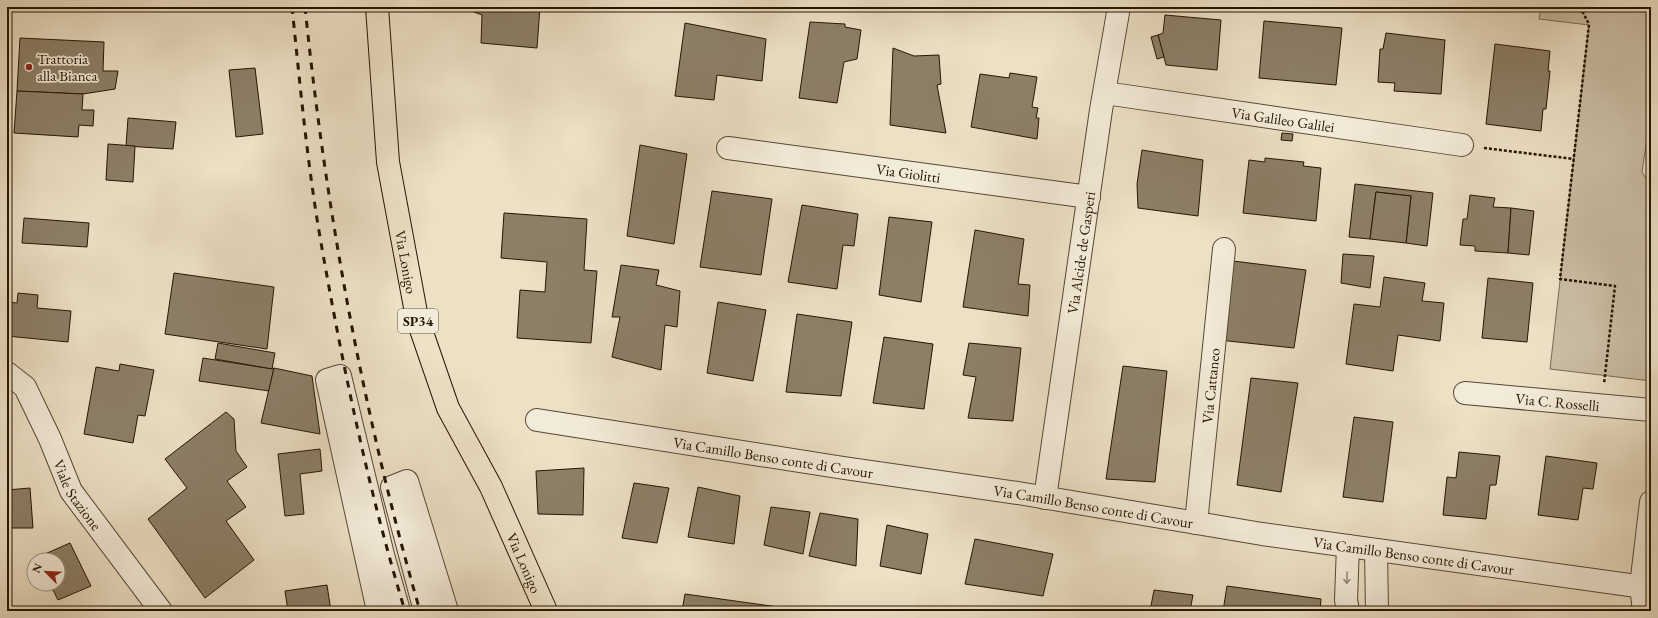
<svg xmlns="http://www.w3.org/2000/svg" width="1658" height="618" viewBox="0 0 1658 618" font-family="'EB Garamond',serif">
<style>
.green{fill:#cabda4;stroke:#786954}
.building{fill:#8c7f68;stroke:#251503}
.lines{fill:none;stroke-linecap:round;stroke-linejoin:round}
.minor-casing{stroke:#574834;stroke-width:24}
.major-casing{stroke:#251503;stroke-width:24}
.path{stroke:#251503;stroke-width:2.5;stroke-dasharray:3 2;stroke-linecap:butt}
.minor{stroke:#f3ebd9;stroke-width:22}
.major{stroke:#ece0c5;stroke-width:22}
.rail{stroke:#251503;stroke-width:3;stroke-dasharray:7 7;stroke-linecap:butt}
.oneway{stroke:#968b79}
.poi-dot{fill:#8f2418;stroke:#f3ebd9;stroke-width:1.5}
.labels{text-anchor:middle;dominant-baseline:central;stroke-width:3.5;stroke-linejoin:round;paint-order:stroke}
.shield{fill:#f3ebd9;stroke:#635543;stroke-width:1}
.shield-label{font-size:14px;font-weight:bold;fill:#251503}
.poi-label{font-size:15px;fill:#251503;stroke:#f3ebd9;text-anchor:start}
.street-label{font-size:15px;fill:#251503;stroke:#f3ebd9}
</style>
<rect width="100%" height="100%" fill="#ece0c5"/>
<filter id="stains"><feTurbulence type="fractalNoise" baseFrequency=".005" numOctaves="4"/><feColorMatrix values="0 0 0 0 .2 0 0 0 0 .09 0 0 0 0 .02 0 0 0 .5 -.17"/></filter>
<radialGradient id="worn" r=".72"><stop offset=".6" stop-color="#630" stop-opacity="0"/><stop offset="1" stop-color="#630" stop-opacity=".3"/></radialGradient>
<!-- green -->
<path class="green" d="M1541,7H1651V112L1642,172L1651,187V381L1550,369L1589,25L1539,19Z"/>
<!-- building -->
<g class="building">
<path d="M20,7H52V9Z"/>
<path d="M475,7H540L537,48L481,43L482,15L474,12Z"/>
<path d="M1165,15L1221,20L1217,70L1166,65L1158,35L1163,33Z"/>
<path d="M1264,21L1342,28L1336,85L1259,78Z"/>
<path d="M810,22L845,24V27L861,30L857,59L844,62L837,103L799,98Z"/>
<path d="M685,23L766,39L762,81L717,75L714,100L675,96Z"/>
<path d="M1386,33L1445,40L1441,94L1394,91L1395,83L1378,82L1380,49H1383Z"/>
<path d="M1158,35L1164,57L1157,59L1151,37Z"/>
<path d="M20,38L104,42L103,71H118L115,89L83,94L17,91Z"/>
<path d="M1495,44L1550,51L1548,71H1550L1546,109H1543L1541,131L1486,124Z"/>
<path d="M893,48L914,56L939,55L941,84L937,85L946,133L890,125Z"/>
<path d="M255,68L263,134L236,137L229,70Z"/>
<path d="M1010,73L1037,77L1032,107L1038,108L1036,118H1039L1037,139L971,127L980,74L1009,78Z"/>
<path d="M17,91L83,94L82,110H94L93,126L79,125L78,137L14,133Z"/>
<path d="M128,118L176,122L173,149L126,146Z"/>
<path d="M1282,133L1293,134L1292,141L1281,140Z"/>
<path d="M108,144L135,146L133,182L106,180Z"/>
<path d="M640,145L687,154L674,244L627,236Z"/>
<path d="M1142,150L1203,160L1198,216L1138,208L1137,184Z"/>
<path d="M1265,158L1304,162L1303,166L1321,168L1316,221L1243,213L1249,160L1265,162Z"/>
<path d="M1355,184L1433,193L1427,246L1406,243L1411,196L1376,192L1370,239L1349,237Z"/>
<path d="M712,191L772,199L761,275L700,267Z"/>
<path d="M1376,192L1411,196L1406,243L1370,239Z"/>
<path d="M1470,195L1495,198L1493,207L1511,208L1508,253L1475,251V246L1460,245L1463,219H1467Z"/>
<path d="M802,205L858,214L854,246L843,245L837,289L788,282Z"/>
<path d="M1511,208L1534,211L1529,255L1508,253Z"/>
<path d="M504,213L587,219L584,270L597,271L591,343L517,338L520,290L545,292L547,262L501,258Z"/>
<path d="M889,217L932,222L921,302L879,295Z"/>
<path d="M24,218L89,223L87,247L22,243Z"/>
<path d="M975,230L1024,239L1018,284L1030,285L1028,316L963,307Z"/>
<path d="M1343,254L1374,256L1370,288L1341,283Z"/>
<path d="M1233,261L1306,270L1294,348L1219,340Z"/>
<path d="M621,265L659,270L656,285L680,291L677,327L665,325L661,370L612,357L620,317H612Z"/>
<path d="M174,273L274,287L267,349L165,334Z"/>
<path d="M1384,277L1425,283L1422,301L1444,303L1440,341L1398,335L1393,371L1346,364L1354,304L1380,307Z"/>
<path d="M1488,278L1533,283L1527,342L1482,338Z"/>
<path d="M18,293L38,295L37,308L71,311L68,342L7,336V302L17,303Z"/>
<path d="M718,302L766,310L753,381L707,373Z"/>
<path d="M797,314L852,322L841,396L786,392Z"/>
<path d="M884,337L933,344L924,409L873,403Z"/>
<path d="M218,343L275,353L272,369L215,359Z"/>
<path d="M969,343L1021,348L1013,421L968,418L976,377L963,375Z"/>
<path d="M203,358L272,369L274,368L269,391L199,381Z"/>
<path d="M120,364L154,370L145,416L138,415L133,443L84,434L96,367L119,371Z"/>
<path d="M1123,366L1167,371L1155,482L1106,479Z"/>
<path d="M274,368L312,376L320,434L261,423Z"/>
<path d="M1251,378L1298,383L1281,492L1237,485Z"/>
<path d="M226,412L234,419L236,451L247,467L227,481L246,507L226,521L254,560L205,598L148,519L187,488L165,459Z"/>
<path d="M1354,417L1393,422L1383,502L1343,497Z"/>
<path d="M9,448V465L7,466V449Z"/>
<path d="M320,449L322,471L300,474L304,514L285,516L278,454Z"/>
<path d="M1459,452L1500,456L1496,485H1490L1486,519L1443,515L1447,477L1456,478Z"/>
<path d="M1546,456L1597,463L1593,489L1583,488L1578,520L1538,515Z"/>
<path d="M9,465L8,490H7V466Z"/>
<path d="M584,468L583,515L538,514L536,471Z"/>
<path d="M634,483L669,488L657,543L622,538Z"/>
<path d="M698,487L740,496L734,544L688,537Z"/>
<path d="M30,488L33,528H7V490Z"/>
<path d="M771,507L810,512L803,554L764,545Z"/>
<path d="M820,513L858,519L856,566L809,556Z"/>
<path d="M887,525L928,534L921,574L880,566Z"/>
<path d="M975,539L1053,554L1043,596L965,584Z"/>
<path d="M70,543L91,586L58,600L50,584H58V560H39L38,557Z"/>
<path d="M327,585L331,611H288L285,591Z"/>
<path d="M1227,586L1321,599L1320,611H1223Z"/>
<path d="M1154,590L1193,595L1190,611H1150Z"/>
<path d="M685,594L807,611H682Z"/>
<path d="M882,607L912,611H881Z"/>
</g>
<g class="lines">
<defs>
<g id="minor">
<path id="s1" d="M1105,93L1462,145"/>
<path id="s2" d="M728,148L1089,197"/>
<path id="s3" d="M7,373L25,387L50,439L71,491L161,611"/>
<path id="s4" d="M1465,393L1651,410"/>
<path id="s5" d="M537,420L844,468L1018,493L1262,534L1651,588"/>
<path id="s6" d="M1045,498L1101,110L1119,7"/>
<path id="s7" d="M1196,523L1224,249"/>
<path d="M1348,546L1346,600L1348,611"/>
<path d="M1376,550L1377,611"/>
<path d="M378,611L327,380L340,376L383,555L399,611"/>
<path d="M425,611L392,487L407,481L447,611"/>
<path d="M1644,611L1641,586L1651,502"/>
</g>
<g id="major">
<path id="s8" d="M377,7L388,162L417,318L448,408L491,487L546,611"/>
</g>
</defs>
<!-- minor casing -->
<use href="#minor" class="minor-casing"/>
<!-- major casing -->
<use href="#major" class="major-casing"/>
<!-- path -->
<g class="path">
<path d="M1580,7L1589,24L1560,279L1615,286L1604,384"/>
<path d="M1484,148L1574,159"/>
</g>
<!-- minor -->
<use href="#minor" class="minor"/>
<!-- major -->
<use href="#major" class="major"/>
<!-- rail -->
<g class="rail">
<path d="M292,7C300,84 307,161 320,237C342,363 368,489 405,611"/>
<path d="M305,7C326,211 363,414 420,611"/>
</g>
</g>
<!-- one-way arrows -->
<defs><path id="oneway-shaft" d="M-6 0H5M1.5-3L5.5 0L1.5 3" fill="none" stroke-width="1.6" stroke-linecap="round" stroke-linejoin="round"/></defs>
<use class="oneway" href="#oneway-shaft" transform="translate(1347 578) rotate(91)"/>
<!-- markers -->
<circle class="poi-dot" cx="29" cy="67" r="4"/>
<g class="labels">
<!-- shield labels -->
<rect class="shield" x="398" y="309" width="40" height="24" rx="3"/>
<g class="shield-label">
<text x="418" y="321">SP34</text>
</g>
<!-- poi labels -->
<g class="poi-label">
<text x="37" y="58">Trattoria<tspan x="37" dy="17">alla Bianca</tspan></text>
</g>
<!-- street labels -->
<g class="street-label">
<text stroke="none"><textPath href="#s1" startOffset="180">Via Galileo Galilei</textPath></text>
<text stroke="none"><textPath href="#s2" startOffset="182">Via Giolitti</textPath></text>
<text stroke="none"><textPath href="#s6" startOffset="248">Via Alcide de Gasperi</textPath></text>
<text stroke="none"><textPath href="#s8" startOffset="257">Via Lonigo</textPath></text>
<text stroke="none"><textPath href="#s7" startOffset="138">Via Cattaneo</textPath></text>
<text stroke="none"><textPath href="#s4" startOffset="93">Via C. Rosselli</textPath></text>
<text stroke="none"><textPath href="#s5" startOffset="239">Via Camillo Benso conte di Cavour</textPath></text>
<text stroke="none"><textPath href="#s3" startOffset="143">Viale Stazione</textPath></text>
<text stroke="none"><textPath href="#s5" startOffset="563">Via Camillo Benso conte di Cavour</textPath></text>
<text stroke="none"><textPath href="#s5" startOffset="887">Via Camillo Benso conte di Cavour</textPath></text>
<text stroke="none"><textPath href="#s8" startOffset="582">Via Lonigo</textPath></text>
</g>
</g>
<!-- margin -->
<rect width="1658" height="618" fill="none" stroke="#ece0c5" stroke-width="24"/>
<rect x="8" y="8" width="1642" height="602" fill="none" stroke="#251503" stroke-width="2"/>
<rect x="12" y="12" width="1634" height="594" fill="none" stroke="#251503"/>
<!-- north arrow -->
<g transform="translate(46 572) rotate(294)"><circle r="19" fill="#f3ebd9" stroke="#a19583"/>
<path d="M0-3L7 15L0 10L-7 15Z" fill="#8f2418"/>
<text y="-6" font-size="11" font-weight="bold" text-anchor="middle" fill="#251503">N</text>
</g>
<rect width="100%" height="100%" filter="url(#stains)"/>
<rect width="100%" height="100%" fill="url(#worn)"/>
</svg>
